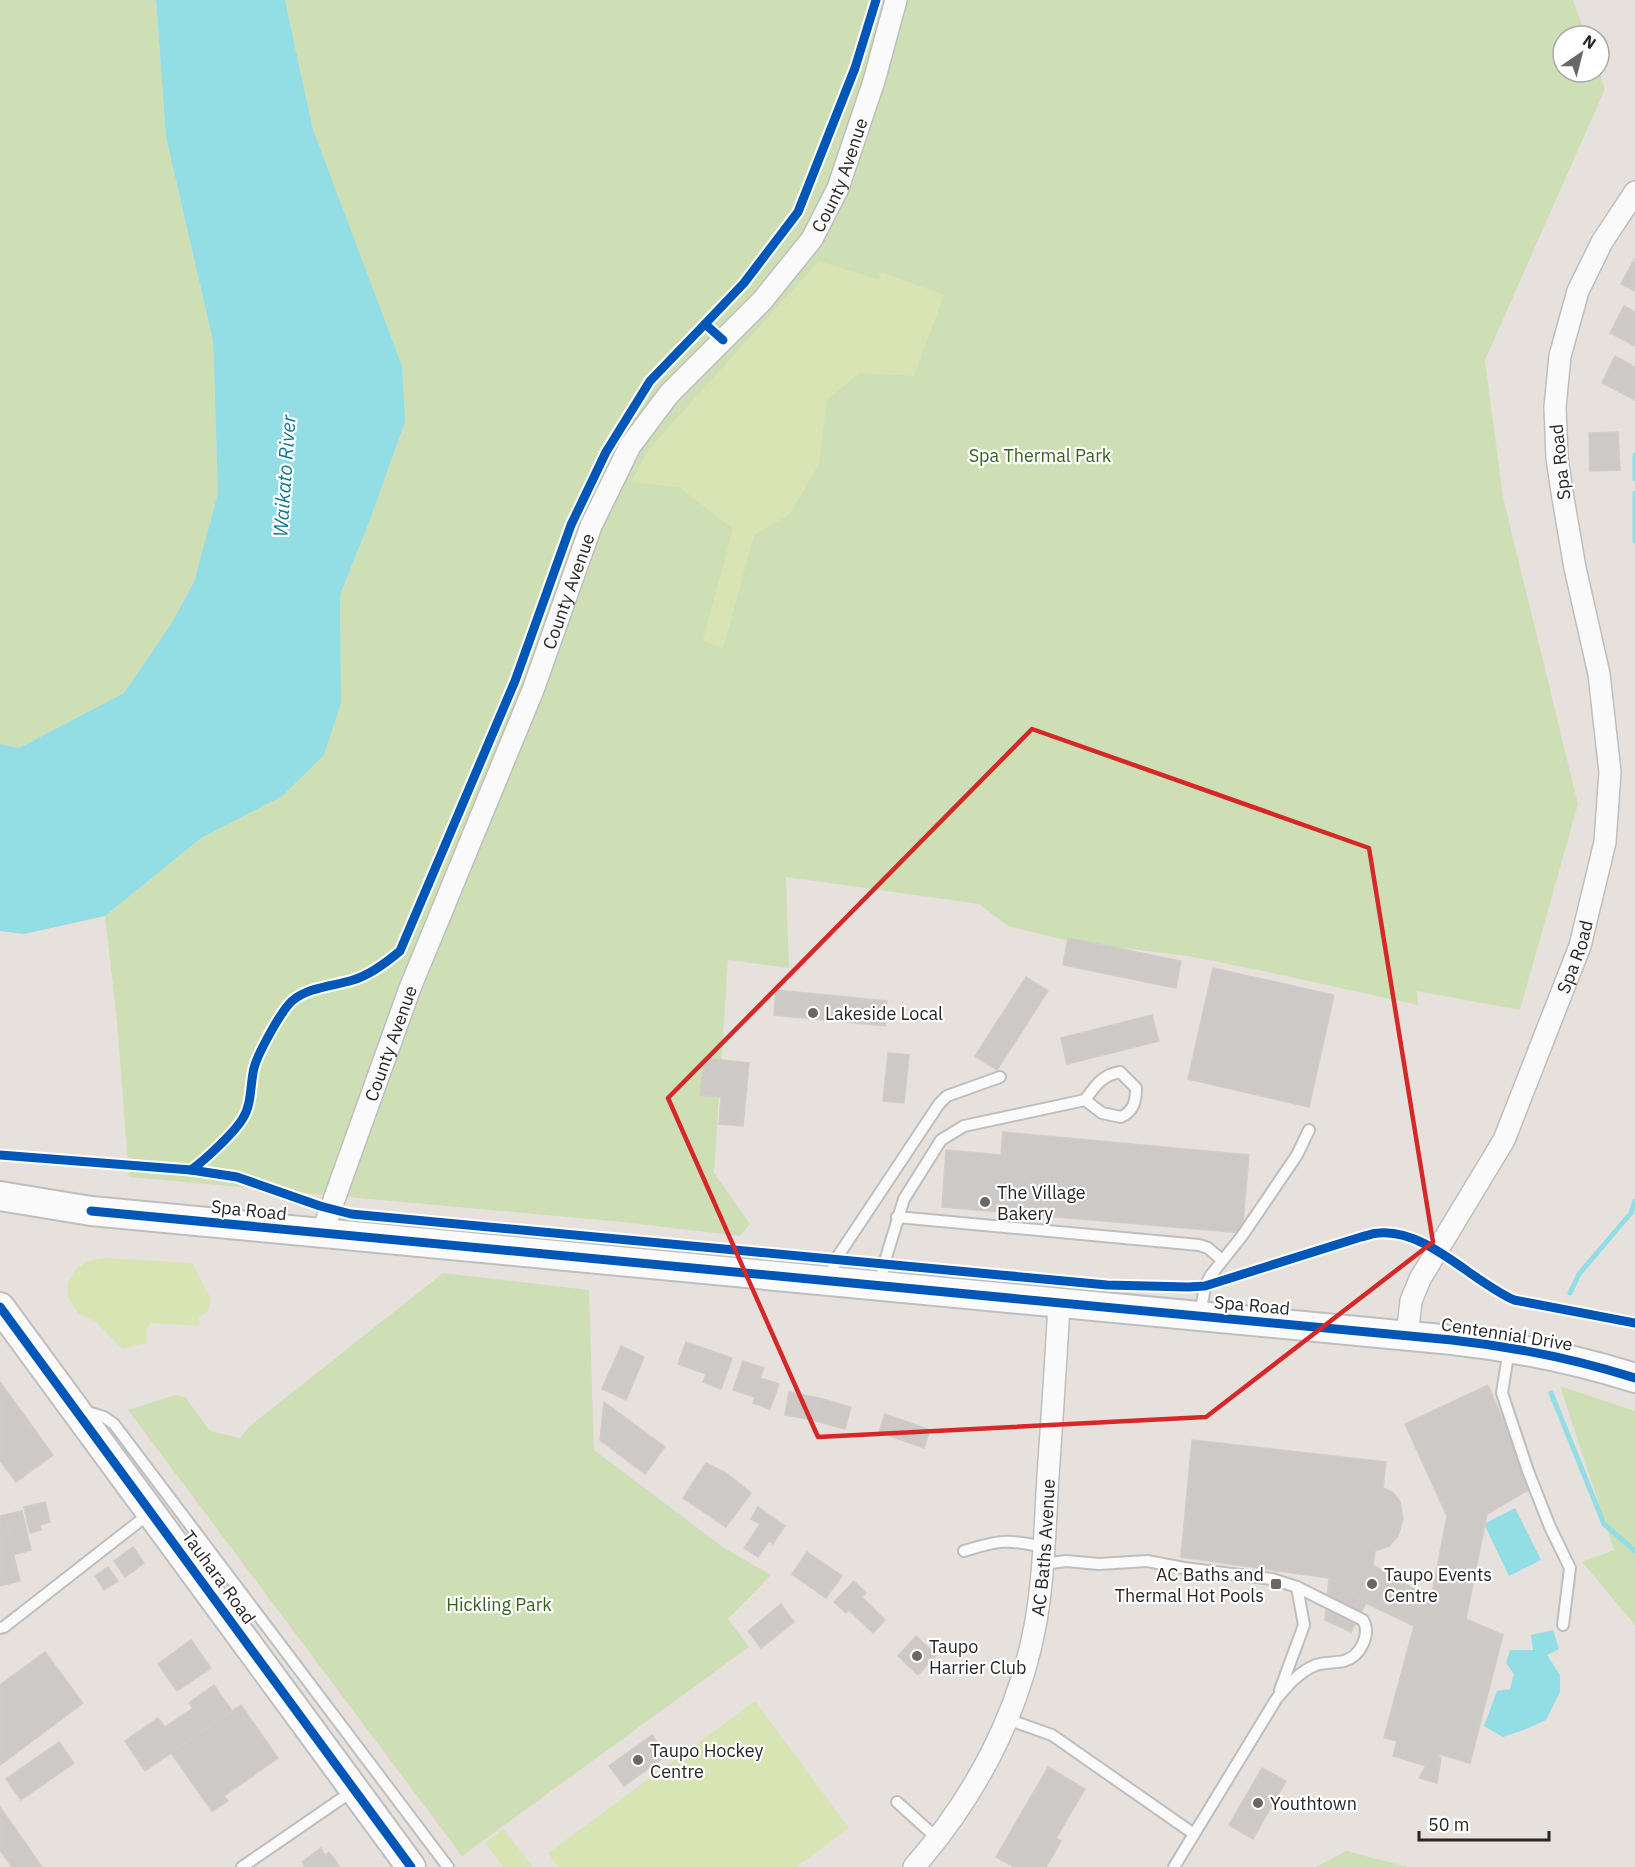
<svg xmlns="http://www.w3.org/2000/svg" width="1635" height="1867" viewBox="0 0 1635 1867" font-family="'IBM Plex Sans',sans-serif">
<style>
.green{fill:#cedfb6}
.pitch{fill:#d9e4b4}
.water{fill:#93dde4}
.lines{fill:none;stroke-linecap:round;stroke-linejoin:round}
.stream{stroke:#93dde4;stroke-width:5}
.building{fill:#ccc9c6;stroke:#d0ccc9;stroke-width:1.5}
.lane-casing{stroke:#bfbebe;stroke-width:14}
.street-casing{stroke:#bfbebe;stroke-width:24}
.secondary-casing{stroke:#bfbebe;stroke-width:32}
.lane{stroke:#fbfafa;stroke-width:10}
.street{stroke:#fbfafa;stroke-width:21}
.secondary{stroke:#fbfafa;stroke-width:28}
.cycleway-casing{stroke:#fff;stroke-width:13}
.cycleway{stroke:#0057b8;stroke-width:9}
.marked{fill:none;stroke:#d62828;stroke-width:4.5;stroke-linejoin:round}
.poi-dot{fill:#6a6866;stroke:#fff;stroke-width:2}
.labels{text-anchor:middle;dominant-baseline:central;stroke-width:4.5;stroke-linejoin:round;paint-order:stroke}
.street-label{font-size:18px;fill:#272727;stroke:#fff}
.park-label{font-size:18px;fill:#345f1c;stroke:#fff}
.poi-label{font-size:18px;fill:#272727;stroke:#fff;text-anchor:start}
.water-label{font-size:20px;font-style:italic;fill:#127890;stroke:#fff}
</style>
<rect width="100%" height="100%" fill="#e6e1dc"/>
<!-- green -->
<g class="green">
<path d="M0,0H156L166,137L213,341L218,493L194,582L171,624L124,693L19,748L0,744Z"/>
<path d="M285,0H1573L1586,36H1563V72H1599L1605,89L1485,360L1503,497L1578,804L1520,1010L1417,991L1418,1005L1263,971L1188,956L1073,942L1008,926L979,904L786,877L789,968L728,960L714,1173L750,1224L740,1236L622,1222L129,1177L117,1022L105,916L201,838L281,797L341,703L340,595L370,520L405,422L313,130Z"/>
<path d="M443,1273L589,1290L594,1450L724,1548L771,1575L728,1619L749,1647L462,1856L128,1410L175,1395L185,1397L210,1431L240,1438L250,1426Z"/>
<path d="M1560,1386L1635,1411V1625L1582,1562L1614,1550Z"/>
<path d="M1346,1851L1408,1867H1316Z"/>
</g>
<!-- pitch -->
<g class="pitch">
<path d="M819,261L879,280L881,272L944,295L914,376L859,373L827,400L819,463L790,514L754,535L723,649L703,640L733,529L679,487L631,482L649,449Z"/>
<path d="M106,1258L192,1263L211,1299L208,1311L198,1318L201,1326L151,1323L146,1329L147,1343L122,1349L96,1322L78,1313L68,1296L67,1285L76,1269L88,1261Z"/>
<path d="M755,1701L849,1828L796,1867H558L548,1853Z"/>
<path d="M503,1829L533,1867H503L485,1843Z"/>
</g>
<!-- water -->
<g class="water">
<path d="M156,0H285L313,130L402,366L405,422L370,520L340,595L341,703L324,755L281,797L201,838L105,916L24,934L0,931V744L19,748L124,693L171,624L194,582L218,493L213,341L166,137Z"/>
<path d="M1515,1508L1541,1560L1509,1576L1484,1524Z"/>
<path d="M1553,1630L1559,1649L1547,1655L1560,1675V1692L1546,1720L1526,1729L1503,1737L1484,1726L1497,1691L1510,1689L1514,1674L1506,1663L1510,1650H1533L1531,1635Z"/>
</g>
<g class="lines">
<!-- stream -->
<g class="stream">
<path d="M1635,455V479"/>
<path d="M1635,493V541"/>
<path d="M1570,1293L1579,1274L1631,1213L1635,1201"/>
<path d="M1551,1393L1604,1524L1635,1551"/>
</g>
</g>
<!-- building -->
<g class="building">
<path d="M1635,258V291L1621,284Z"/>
<path d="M1624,306L1635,312V346L1610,333Z"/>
<path d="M1615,356L1635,367V400L1602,383Z"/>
<path d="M1618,432L1620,470L1590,471L1589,433Z"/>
<path d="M1068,938L1181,961L1176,988L1063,965Z"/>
<path d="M1213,968L1334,995L1309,1107L1188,1079Z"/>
<path d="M1026,977L1048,991L997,1070L975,1056Z"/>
<path d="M776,990L887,1001L885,1026L774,1015Z"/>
<path d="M1152,1015L1159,1041L1067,1064L1061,1038Z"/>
<path d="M888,1053L909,1055L904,1103L883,1101Z"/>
<path d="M704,1058L749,1063L743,1126L719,1124L721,1097L700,1095Z"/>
<path d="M1003,1132L1249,1155L1242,1233L942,1207L946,1150L1001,1155Z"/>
<path d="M686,1342L732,1358L721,1389L703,1382L706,1374L678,1364Z"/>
<path d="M621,1346L644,1357L626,1400L602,1389Z"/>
<path d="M743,1361L764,1368L760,1378L779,1384L770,1409L753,1403L755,1397L733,1390Z"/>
<path d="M0,1382L53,1455L16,1482L0,1461Z"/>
<path d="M1488,1385L1532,1488L1487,1514L1466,1619L1503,1635L1470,1763L1439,1754V1757L1441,1758L1437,1783L1419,1778L1426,1766L1393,1756L1397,1741L1384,1738L1414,1626L1366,1603L1329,1578L1181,1557L1192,1440L1386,1462L1383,1488L1393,1492L1400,1502L1403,1519L1398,1536L1389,1546L1375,1551L1373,1565L1431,1599L1447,1516L1405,1424Z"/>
<path d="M789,1392L819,1398L812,1420L785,1415Z"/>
<path d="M819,1398L851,1407L845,1429L812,1420Z"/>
<path d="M604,1402L665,1447L645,1474L600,1440Z"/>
<path d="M885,1414L930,1430L924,1448L879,1432Z"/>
<path d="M706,1463L726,1473L751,1493L726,1527L683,1498Z"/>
<path d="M45,1502L50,1522L40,1525L41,1530L30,1533L24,1507Z"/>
<path d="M758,1507L785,1526L773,1544L769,1541L758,1557L744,1548L760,1524L751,1519Z"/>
<path d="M22,1511L31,1550L13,1555L4,1515Z"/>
<path d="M4,1515L20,1581L0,1586V1516Z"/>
<path d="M133,1547L144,1563L125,1577L114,1561Z"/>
<path d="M807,1552L842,1576L826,1598L792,1574Z"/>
<path d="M108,1567L118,1581L104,1590L95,1576Z"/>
<path d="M1329,1578L1366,1603L1351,1632L1325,1620Z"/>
<path d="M854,1581L866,1593L862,1597L885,1620L873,1633L849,1610L846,1613L834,1602Z"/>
<path d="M781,1604L794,1622L761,1648L748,1631Z"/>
<path d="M916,1636L936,1655L918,1675L898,1656Z"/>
<path d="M191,1640L211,1668L177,1691L158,1664Z"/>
<path d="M45,1652L83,1703L0,1765V1685Z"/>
<path d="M214,1685L232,1711L145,1771L125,1741L158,1718L165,1727L193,1708L189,1703Z"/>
<path d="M241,1705L278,1758L224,1796L228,1801L212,1811L171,1753Z"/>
<path d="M652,1735L667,1755L624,1786L609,1766Z"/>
<path d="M59,1742L74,1763L21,1800L6,1779Z"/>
<path d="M1048,1767L1085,1789L1056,1838L1061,1841L1046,1867H1014L996,1857Z"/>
<path d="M1262,1768L1286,1781L1253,1839L1229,1825Z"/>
<path d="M0,1807L42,1867H12L0,1850Z"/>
<path d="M321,1848L325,1855L329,1852L340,1867H305L302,1862Z"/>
</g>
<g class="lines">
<defs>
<g id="lane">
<path d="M897,1217L1199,1245L1208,1248L1222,1260"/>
<path d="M830,1279L836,1259L939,1104L947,1096L1000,1077"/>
<path d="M880,1286L884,1264L904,1199L941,1140L964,1126L1085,1100C1095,1086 1102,1075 1120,1072L1136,1088C1136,1101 1134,1111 1121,1117L1102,1113L1085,1100"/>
<path d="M1200,1316L1205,1286L1211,1275L1242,1236L1297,1155L1309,1130"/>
<path d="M1509,1349L1502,1393L1528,1471L1550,1527L1570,1568L1563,1625"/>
<path d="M84,1411L104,1417L114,1424L448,1867"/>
<path d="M964,1551C999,1540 1008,1539 1044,1547"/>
<path d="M1043,1564L1066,1561L1099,1564L1147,1561L1184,1568L1272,1579L1297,1587L1363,1620C1371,1634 1361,1656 1344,1661C1335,1663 1325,1662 1316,1665C1300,1671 1288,1685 1277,1698L1174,1867"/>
<path d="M0,1628L4,1627L150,1513"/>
<path d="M1280,1690L1304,1625L1297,1587"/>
<path d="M1007,1719L1052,1735L1194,1834"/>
<path d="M897,1802L938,1839"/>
<path d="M242,1867L354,1790"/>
</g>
<g id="street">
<path id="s1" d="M325,1234L326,1222L410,988L533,690L591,526L630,446L669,394L762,301L812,239L838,188L874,81L896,0"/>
<path id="s2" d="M1407,1336L1411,1301L1420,1279L1504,1140L1580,946L1605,842L1610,772L1599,674L1575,568L1562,492L1557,458L1555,407L1560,356L1578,291L1602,242L1635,192"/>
<path id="s3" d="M914,1867C975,1797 1020,1713 1036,1621C1044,1574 1045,1525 1048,1476C1052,1419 1056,1361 1059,1304"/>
</g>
<g id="secondary">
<path d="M0,1196L91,1211L1452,1340C1515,1347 1575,1359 1635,1378"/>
<path d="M0,1307L411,1867"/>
</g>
</defs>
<!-- lane casing -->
<use href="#lane" class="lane-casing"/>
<!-- street casing -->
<use href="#street" class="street-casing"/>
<!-- secondary casing -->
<use href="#secondary" class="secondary-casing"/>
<!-- lane -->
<use href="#lane" class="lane"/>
<!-- street -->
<use href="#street" class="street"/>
<!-- secondary -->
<use href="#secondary" class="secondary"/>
<defs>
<g id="cycleway">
<path d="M705,324L744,283L798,212L855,68L876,0"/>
<path d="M0,1155L191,1170L237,1177L320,1206L351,1214L1107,1285L1188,1287L1205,1286L1361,1237C1367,1236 1373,1233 1379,1233C1427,1229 1471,1281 1514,1300L1635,1323"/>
<path d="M191,1170C205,1160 235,1132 243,1118C252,1104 250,1084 254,1068C258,1053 281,1011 292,1001C308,987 334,986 353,980C370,975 387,962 400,951L515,681L571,525L606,452L650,381L705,324L723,340"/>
<path d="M91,1211L1452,1340C1515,1347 1575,1359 1635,1378"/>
<path d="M0,1307L411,1867"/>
</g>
</defs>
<!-- cycleway casing -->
<use href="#cycleway" class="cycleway-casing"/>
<!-- cycleway -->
<use href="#cycleway" class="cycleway"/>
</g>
<!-- marked area -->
<path class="marked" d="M1032,729L1369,848L1433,1242L1206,1417L818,1437L668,1098Z"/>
<!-- markers -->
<g class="poi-dot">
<circle cx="813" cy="1013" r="6"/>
<circle cx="985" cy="1202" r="6"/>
<rect x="1270" y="1578" width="12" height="12" rx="3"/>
<circle cx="1372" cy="1584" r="6"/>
<circle cx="917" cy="1656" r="6"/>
<circle cx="638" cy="1760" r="6"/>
<circle cx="1258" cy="1803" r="6"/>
</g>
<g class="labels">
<!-- street labels -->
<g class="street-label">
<text stroke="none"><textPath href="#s1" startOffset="1192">County Avenue</textPath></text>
<text transform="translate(1560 462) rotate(-96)">Spa Road</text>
<text stroke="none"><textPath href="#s1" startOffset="688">County Avenue</textPath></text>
<text stroke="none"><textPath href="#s2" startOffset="418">Spa Road</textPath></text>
<text stroke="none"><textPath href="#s1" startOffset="202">County Avenue</textPath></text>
<text transform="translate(249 1210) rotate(6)">Spa Road</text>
<text transform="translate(1252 1305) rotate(5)">Spa Road</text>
<text transform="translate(1507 1334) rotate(9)">Centennial Drive</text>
<text stroke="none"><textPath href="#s3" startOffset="352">AC Baths Avenue</textPath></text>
<text transform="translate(219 1577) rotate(54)">Tauhara Road</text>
</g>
<!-- park labels -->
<g class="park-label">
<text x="1040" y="455">Spa Thermal Park</text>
<text x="499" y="1604">Hickling Park</text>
</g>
<!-- poi labels -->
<g class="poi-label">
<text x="825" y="1013">Lakeside Local</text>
<text x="997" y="1192">The Village<tspan x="997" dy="21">Bakery</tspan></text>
<text x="1264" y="1574" text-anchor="end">AC Baths and<tspan x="1264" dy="21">Thermal Hot Pools</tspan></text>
<text x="1384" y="1574">Taupo Events<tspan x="1384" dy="21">Centre</tspan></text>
<text x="929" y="1646">Taupo<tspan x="929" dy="21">Harrier Club</tspan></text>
<text x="650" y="1750">Taupo Hockey<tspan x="650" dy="21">Centre</tspan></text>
<text x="1270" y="1803">Youthtown</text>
</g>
<!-- water labels -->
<g class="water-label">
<text transform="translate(284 476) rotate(-86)">Waikato River</text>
</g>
</g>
<!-- north arrow -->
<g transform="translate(1581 54) rotate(35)"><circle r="28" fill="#ffffff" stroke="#a9a9a9" stroke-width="1.5"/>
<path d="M0-4.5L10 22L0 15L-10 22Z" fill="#6a6866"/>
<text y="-9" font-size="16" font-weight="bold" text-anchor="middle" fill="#272727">N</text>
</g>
<!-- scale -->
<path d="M1419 1831v9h130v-9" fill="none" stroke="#272727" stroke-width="3"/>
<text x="1428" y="1831" font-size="18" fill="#272727" stroke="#ffffff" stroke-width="4.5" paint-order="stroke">50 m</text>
</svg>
